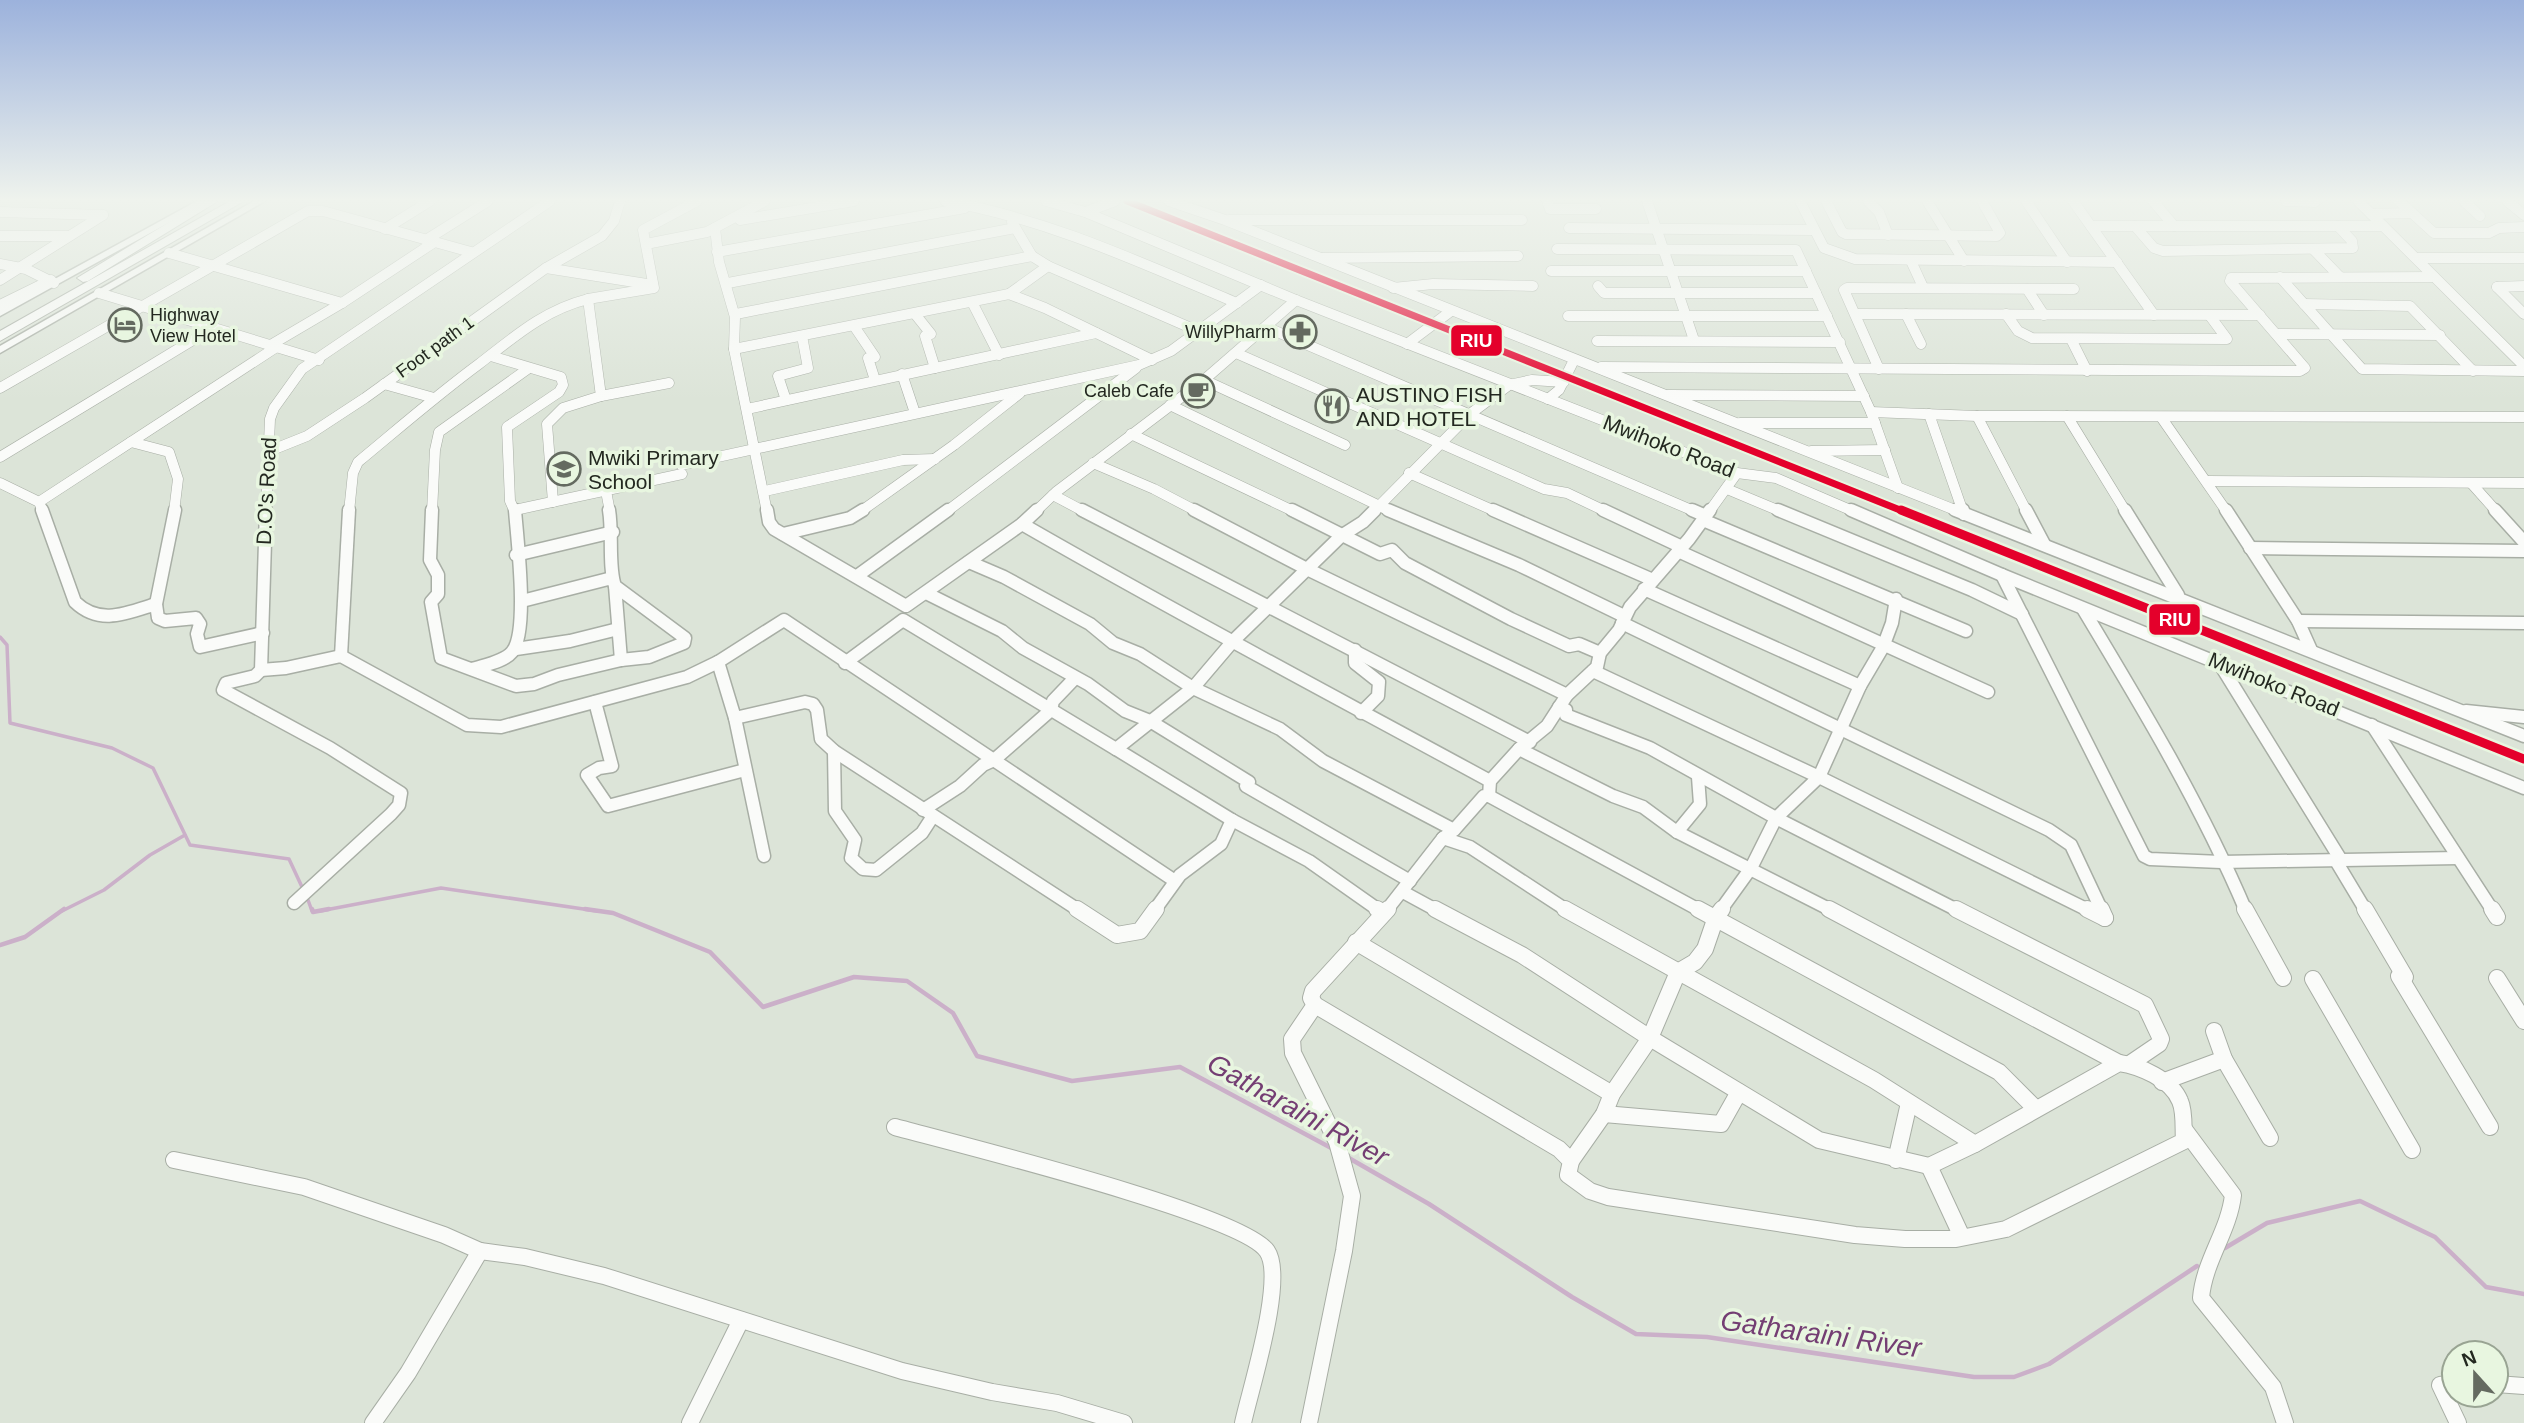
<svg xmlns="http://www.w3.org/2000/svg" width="2524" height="1423" viewBox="0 0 2524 1423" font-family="Helvetica,sans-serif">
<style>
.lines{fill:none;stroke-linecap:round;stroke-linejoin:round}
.stream-far1{stroke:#cbb0c9;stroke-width:3.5}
.stream{stroke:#cbb0c9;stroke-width:4.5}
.minor-far2-casing{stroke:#a8aea5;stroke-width:11}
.minor-far1-casing{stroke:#a8aea5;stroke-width:15}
.minor-casing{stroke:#a8aea5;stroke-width:18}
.major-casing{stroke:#a8aea5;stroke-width:3}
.highway-casing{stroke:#a8aea5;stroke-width:2}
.minor-far2{stroke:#fafbf9;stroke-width:10}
.minor-far1{stroke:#fafbf9;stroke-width:12}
.minor{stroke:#fafbf9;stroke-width:16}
.major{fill:#fafbf9;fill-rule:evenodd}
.highway{fill:#fafbf9;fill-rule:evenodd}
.rail-1-far1-casing{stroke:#e8f6e0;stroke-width:11}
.rail-1-casing{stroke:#e8f6e0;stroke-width:14}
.rail-1-far1{stroke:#e4002b;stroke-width:7}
.rail-1{stroke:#e4002b;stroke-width:9}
.labels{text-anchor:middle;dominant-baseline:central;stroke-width:7;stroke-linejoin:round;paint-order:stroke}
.far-poi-label{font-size:18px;fill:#232820;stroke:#e8f6e0;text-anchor:end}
.far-street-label{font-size:18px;fill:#232820;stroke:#e8f6e0}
.poi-label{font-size:21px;fill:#232820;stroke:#e8f6e0;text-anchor:start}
.street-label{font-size:21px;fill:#232820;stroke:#e8f6e0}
.near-water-label{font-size:28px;font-style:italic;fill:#743e73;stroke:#e8f6e0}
.line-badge{stroke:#e8f6e0;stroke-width:2.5}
.badge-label{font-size:19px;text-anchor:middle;font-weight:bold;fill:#fff}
</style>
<rect width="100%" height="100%" fill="#dce4d8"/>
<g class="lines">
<!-- stream-far1 -->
<g class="stream-far1">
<path d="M0,637L7,645L10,723L112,748L153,768L190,845L289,859L302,887"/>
<path d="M308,900L312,911"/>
<path d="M62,911L104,890L150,855L185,835"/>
<path d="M320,911L441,888L597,911"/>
</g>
<!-- stream -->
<g class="stream">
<path d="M312,909L313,912L329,909"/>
<path d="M585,909L613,913L710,952L763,1007L854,977L907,981L953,1013L977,1056L1072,1081L1180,1067L1335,1150"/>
<path d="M0,945L25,937L64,909"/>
<path d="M1347,1157L1429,1204L1572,1297L1636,1334L1707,1337L1974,1377H2014L2049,1364L2197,1266"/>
<path d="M2225,1248L2267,1223L2360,1201L2435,1237L2486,1287L2524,1294"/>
</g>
<defs>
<g id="minor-far2">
<path d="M945,201C1048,219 1141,263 1237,303"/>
<path d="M1046,201L1085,212L1296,300L1737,473L1776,478L1855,512"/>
<path d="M1169,201L1225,220L1960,512"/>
<path d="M1547,201L1550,209H1596"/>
<path d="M1647,201L1694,340"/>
<path d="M1800,201L1824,248L1855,259L2117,262"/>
<path d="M1826,201L1842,232L1846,234L1997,236L2000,233L1982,201"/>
<path d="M1868,201L1879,212L1888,235"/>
<path d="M1927,201L1964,261"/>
<path d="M2026,201L2067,262"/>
<path d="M2073,201L2154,315"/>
<path d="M2153,201L2174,226"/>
<path d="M2286,201L2315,202"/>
<path d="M2358,201L2524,366"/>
<path d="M2399,201L2434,233H2489L2499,228L2524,227"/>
<path d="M2464,201L2480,216"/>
<path d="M2507,201L2524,215"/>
<path d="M0,212L103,215"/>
<path d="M1086,212L1115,201"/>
<path d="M2371,214L2412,213"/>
<path d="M740,220L854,201"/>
<path d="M1229,220H1522"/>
<path d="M1012,222L1032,256L1048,266L1198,331"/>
<path d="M2091,226H2383"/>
<path d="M2135,226L2154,248L2163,251L2353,248L2352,241L2338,226"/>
<path d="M715,228L719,262L735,317L734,349L767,512"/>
<path d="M1569,228L1813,230"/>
<path d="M385,229L430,201"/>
<path d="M0,236H68"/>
<path d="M426,240L488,201"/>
<path d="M646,244L707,232L765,201"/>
<path d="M1557,249L1796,250L1871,412L1898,488"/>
<path d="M2314,250L2340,277"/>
<path d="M717,252L965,208"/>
<path d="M169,253L342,303"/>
<path d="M1322,258L1518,256"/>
<path d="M2416,258H2524"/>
<path d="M1911,261L1923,287"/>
<path d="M0,264L26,269L54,283"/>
<path d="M546,268L653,285"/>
<path d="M1551,271H1806"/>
<path d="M2280,277L2362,369L2524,371"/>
<path d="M0,280L103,215"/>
<path d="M728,283L1015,228"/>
<path d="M1598,286L1604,293H1816"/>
<path d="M2497,287L2524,314"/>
<path d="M2497,287L2524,286"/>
<path d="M1393,288L1433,284L1533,286"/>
<path d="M2027,289L2044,315"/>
<path d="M99,293L319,360"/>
<path d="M1009,294L1048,266"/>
<path d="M588,299L654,288L643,230L697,201"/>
<path d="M972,302L999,355"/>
<path d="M2304,304L2410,306L2473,371"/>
<path d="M0,305L51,280"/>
<path d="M736,314L1032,256"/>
<path d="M915,314L931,334L925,336L935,368"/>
<path d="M1856,314L2260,315"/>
<path d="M1906,314L1921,344"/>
<path d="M2006,314L2018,331L2032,338L2227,339L2210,316"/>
<path d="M1568,316H1827"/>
<path d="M854,326L875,357L868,358L875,380"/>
<path d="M1266,327L1696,512"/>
<path d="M2278,334L2440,335"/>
<path d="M2071,339L2087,371"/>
<path d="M1597,341L1840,342"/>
<path d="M1407,344L1451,311"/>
<path d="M269,346L342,303L433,243"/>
<path d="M734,349L1009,294L1045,308L1152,360"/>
<path d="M1236,353L1544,489L1567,493L1607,512"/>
<path d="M491,356L561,377L563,385L559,392L507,427L510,501L515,512"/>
<path d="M1601,367L2300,371L2305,368L2230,281L2231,278L2434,277"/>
<path d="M1879,369L1844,290L1847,288L2074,289"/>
<path d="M902,374L915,413"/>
<path d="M1204,380L1345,445"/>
<path d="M384,384L434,398"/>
<path d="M0,388L308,211H323L471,252"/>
<path d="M1668,395L1864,396"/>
<path d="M601,396L669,383"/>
<path d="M1548,399L1559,390L1574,360"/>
<path d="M786,400L778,376L808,368L802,336"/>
<path d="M1170,405L1392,512"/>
<path d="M747,409L1096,333"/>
<path d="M1871,412L1977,416"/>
<path d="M1929,414L1963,512"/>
<path d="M2067,416L2126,512"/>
<path d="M2161,417L2227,512"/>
<path d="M1740,423H1875"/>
<path d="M1131,434L1295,512"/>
<path d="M131,442L169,452L178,479L174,512"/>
<path d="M1811,451L1885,450"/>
<path d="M267,452L307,436L365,398L546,268L602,236L614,221L620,201"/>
<path d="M0,457L211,329"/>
<path d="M1093,463L1154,489L1198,512"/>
<path d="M681,465L1139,365L1171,351L1261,285"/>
<path d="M1409,473L1497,512"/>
<path d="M2207,481L2524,483"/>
<path d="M0,483L39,502L43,512"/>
<path d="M2472,484L2497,512"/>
<path d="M1727,489L1782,512"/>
<path d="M606,491L610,512"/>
<path d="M765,491L903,460L935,459"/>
<path d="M1053,495L1085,512"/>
<path d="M39,502L275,348"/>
<path d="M515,510L682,474"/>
<path d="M266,512L270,419L274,408L302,369L550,201"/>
<path d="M349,512L353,473L358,462C398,429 437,395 479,364C514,337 544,310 588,299L601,396L563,408L547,424L553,502"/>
<path d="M432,512L435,450L439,432L529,368"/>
<path d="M860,512L954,445L1020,393"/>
<path d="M946,512L1136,368"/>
<path d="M1035,512L1056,492L1204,380L1296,300"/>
<path d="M1373,512L1470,414L1509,385L1532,380L1564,382"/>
<path d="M1709,512L1737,473"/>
<path d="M2027,512L1977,416L2524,417"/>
</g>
<g id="minor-far1">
<path d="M42,510L75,602C100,626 127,613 156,604"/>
<path d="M175,510L156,604L158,618L165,621L196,618L200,624L197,634L200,647L263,633"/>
<path d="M266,510L261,670L255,676L226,683L223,690L330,748L401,793L399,805L391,814L294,903"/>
<path d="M432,510L430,560L438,575V594L431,602L441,658L516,686L534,684L558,675L621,660L649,657L684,643L685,638L615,586C608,567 613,533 609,510"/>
<path d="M767,510L769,522L774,529L906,606L1022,524L1037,510"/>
<path d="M1082,510L1530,742"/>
<path d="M1194,510L1307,569L1567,695"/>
<path d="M1292,510L1380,554L1392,550L1405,563L1511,619L1569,646L1579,644L1600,653"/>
<path d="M1388,510L1519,565L1624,616"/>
<path d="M1493,510L1653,580"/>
<path d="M1603,510L1682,547"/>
<path d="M1692,510L1706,516"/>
<path d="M1778,510L1972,590L2022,614"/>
<path d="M1851,510L2002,575L2524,788"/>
<path d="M1955,510L2524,736"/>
<path d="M1963,510L1964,514"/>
<path d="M2026,510L2044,544"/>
<path d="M2125,510L2178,595"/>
<path d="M2226,510L2298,621L2311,650"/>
<path d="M2495,510L2524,542"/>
<path d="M1703,520L1966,631"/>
<path d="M1022,524C1176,613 1334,696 1490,781"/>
<path d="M783,534L850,518L863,510"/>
<path d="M2250,548L2524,551"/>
<path d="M1678,551L1988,692"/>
<path d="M516,555L613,532"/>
<path d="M969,562L1004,577L1090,624L1113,643L1140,654L1193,688L1280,729L1323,761L1454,830"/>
<path d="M2002,575L2144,856L2150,859L2221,862L2458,858"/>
<path d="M857,576L948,510"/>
<path d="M615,586L621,660"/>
<path d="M1644,589L1860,686"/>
<path d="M926,593L1002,631L1023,648L1088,684L1125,711L1150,721L1249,782L1246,786L1410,881"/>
<path d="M522,601L612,578"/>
<path d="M2083,609C2142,707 2201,805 2246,911"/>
<path d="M2298,621L2524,623"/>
<path d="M1622,623L2049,830L2071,845L2102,911"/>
<path d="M516,649L570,641L618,629"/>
<path d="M1355,650V663L1379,682L1378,696L1361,713"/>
<path d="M341,656L349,510"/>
<path d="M2218,661L2341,860"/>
<path d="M718,662L735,718L805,702L813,704L817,710L821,739L834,751L1080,911"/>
<path d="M845,663L903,620L1116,749L1193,688L1233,641L1341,536L1363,522L1375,510"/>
<path d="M472,669C484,665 504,662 512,652C529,632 517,538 515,510"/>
<path d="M261,670L286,668L341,656L467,725L501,727L687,677L718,662L784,620L1175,881"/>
<path d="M1593,671L1819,777L2090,911"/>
<path d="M595,702L612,766L599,768L587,775L608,806L745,770"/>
<path d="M1559,707L1566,710V715L1650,748L1776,818L1959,911"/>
<path d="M2466,711L2524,717"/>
<path d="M735,718L764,856"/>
<path d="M2372,725L2493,911"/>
<path d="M1116,749L1232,820L1309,861L1380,911"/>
<path d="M1519,749L1613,796L1643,807L1677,832L1833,911"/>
<path d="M834,751L835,811L855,840L851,858L863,869L876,870L922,833L933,816"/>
<path d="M1489,796L1701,911"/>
<path d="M923,810L960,786L983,765L994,760L1051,710L1053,701L1075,678"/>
<path d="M1677,832L1700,804L1698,777"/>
<path d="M1443,838L1470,847L1568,911"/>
<path d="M1443,838L1454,830L1484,796H1489L1490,781L1519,749L1547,726L1567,695L1597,667L1600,653L1619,630L1630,607L1689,539L1710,510"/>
<path d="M2336,861L2366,911"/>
<path d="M1403,892L1438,911"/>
<path d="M1154,911L1180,875L1221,844L1232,820"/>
<path d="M1386,911L1443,838"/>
<path d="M1720,911L1751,868L1776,818L1819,777L1860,686L1883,647L1892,623L1896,599"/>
</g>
<g id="minor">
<path d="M1077,909L1117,935L1140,931L1156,909"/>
<path d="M1377,909L1383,913"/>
<path d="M1388,909L1313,991L1311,998L1315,1005L1559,1149L1571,1161L1568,1175L1590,1191L1608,1197L1855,1235L1905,1239H1956L2006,1229L2184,1141C2183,1129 2185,1112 2180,1101C2171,1079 2140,1066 2119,1063L1975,1144L1874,1080L1565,909"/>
<path d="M1435,909L1522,955L1650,1038L1819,1140L1929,1166L1975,1144"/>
<path d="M1698,909L1999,1072L2035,1108"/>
<path d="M1829,909L2119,1063"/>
<path d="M1956,909L2145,1005L2161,1039L2159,1044L2131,1063"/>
<path d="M2087,909L2105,918"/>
<path d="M2101,909L2105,918"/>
<path d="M2245,909L2283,978"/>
<path d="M2365,909L2405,977"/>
<path d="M2492,909L2497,917"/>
<path d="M1356,942L1612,1094"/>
<path d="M2399,976L2490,1127"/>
<path d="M2497,978L2524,1021"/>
<path d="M2313,979L2412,1150"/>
<path d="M2214,1031L2224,1059L2270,1138"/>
<path d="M2162,1082L2224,1059"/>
<path d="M1604,1114L1721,1124L1739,1092"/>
<path d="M895,1127C953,1143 1242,1214 1267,1251C1286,1278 1250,1390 1243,1423"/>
<path d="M2184,1129L2233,1195C2229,1231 2204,1261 2201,1298L2273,1387L2285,1423"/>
<path d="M174,1160L304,1187L444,1235L480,1251L408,1373L373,1423"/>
<path d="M1896,1160L1909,1103"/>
<path d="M1571,1161L1604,1114L1612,1094L1650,1038L1678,972L1695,962L1705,949L1716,917L1722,909"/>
<path d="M1929,1166L1962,1237"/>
<path d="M480,1251L525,1257L604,1276L902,1371L992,1392L1057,1403L1124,1423"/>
<path d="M2454,1383L2440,1385L2458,1423"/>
<path d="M2496,1384L2524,1386"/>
<path d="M690,1423L741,1320"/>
<path d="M1309,1423L1344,1251L1352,1196L1337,1142L1293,1053L1292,1039L1315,1005"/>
</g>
<g id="major">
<path d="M197,201H208L0,316V309Z"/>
<path d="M254,201H265L0,353V346Z"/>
</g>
<g id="highway">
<path d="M204,201H218L88,281L83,282L77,278Z"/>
<path d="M230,201H244L0,341V331Z"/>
</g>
</defs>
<!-- minor-far2 casing -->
<use href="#minor-far2" class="minor-far2-casing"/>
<!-- minor-far1 casing -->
<use href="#minor-far1" class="minor-far1-casing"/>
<!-- minor casing -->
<use href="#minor" class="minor-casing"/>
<!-- major casing -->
<use href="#major" class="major-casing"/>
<!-- highway casing -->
<use href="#highway" class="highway-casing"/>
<!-- minor-far2 -->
<use href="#minor-far2" class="minor-far2"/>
<!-- minor-far1 -->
<use href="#minor-far1" class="minor-far1"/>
<!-- minor -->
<use href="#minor" class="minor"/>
<!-- major -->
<use href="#major" class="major"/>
<!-- highway -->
<use href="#highway" class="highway"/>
<defs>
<path id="rail-1-far1" d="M1127,201L1905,512"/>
<path id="rail-1" d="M1901,510L2524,759"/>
</defs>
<!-- rail-1-far1 casing -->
<use href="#rail-1-far1" class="rail-1-far1-casing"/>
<!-- rail-1 casing -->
<use href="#rail-1" class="rail-1-casing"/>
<!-- rail-1-far1 -->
<use href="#rail-1-far1" class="rail-1-far1"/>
<!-- rail-1 -->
<use href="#rail-1" class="rail-1"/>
</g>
<!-- sky -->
<linearGradient id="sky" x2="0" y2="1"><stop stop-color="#9cb2dc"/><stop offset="0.5" stop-color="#eff3ed"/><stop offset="1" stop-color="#eff3ed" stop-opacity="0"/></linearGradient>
<rect width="2524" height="400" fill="url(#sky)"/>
<!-- icons -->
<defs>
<symbol id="hotel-ring" viewBox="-11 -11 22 22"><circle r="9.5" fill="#e8f6e0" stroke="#646a60" stroke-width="1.5"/><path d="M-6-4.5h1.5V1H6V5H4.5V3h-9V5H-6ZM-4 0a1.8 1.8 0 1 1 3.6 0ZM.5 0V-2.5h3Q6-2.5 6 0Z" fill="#646a60"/></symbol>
<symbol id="pharmacy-ring" viewBox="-11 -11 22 22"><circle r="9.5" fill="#e8f6e0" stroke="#646a60" stroke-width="1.5"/><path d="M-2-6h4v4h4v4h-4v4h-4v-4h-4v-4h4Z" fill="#646a60"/></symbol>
<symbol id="cafe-ring" viewBox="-11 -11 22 22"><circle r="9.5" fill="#e8f6e0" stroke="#646a60" stroke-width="1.5"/><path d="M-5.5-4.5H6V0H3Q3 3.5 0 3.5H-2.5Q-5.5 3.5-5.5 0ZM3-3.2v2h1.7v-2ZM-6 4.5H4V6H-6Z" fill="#646a60"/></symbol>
<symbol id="restaurant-ring" viewBox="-11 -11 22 22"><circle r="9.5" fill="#e8f6e0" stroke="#646a60" stroke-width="1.5"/><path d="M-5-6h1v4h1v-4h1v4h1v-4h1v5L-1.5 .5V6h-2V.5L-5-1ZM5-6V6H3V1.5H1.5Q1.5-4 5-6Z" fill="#646a60"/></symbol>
<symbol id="school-ring" viewBox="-11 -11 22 22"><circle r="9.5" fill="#e8f6e0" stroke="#646a60" stroke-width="1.5"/><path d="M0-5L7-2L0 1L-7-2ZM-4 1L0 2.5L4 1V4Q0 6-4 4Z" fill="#646a60"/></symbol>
</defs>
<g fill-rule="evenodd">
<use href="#hotel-ring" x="106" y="306" width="38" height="38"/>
<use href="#pharmacy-ring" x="1281" y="313" width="38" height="38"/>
<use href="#cafe-ring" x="1179" y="372" width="38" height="38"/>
<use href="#restaurant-ring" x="1313" y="387" width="38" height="38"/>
<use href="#school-ring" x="545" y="450" width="38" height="38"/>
</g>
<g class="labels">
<!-- far-poi labels -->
<g class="far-poi-label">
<text x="150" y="315" text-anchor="start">Highway<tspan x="150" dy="21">View Hotel</tspan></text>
<text x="1276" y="332">WillyPharm</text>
<text x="1174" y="391">Caleb Cafe</text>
</g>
<!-- far-street labels -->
<g class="far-street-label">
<text transform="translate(435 347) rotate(-36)">Foot path 1</text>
</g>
<!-- poi labels -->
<g class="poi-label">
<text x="1356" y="394">AUSTINO FISH<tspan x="1356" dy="24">AND HOTEL</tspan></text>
<text x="588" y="457">Mwiki Primary<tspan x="588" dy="24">School</tspan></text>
</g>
<!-- street labels -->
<g class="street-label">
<text transform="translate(1669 446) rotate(21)">Mwihoko Road</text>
<text transform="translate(266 491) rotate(-87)">D.O's Road</text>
<text transform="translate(2274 684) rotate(22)">Mwihoko Road</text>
</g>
<!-- near-water labels -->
<g class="near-water-label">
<text transform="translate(1298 1110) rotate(29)">Gatharaini River</text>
<text transform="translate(1821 1334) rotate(8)">Gatharaini River</text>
</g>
</g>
<g class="line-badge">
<rect x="1450" y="324" width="53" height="33" rx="7" fill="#e4002b"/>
<rect x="2148" y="603" width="53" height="33" rx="7" fill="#e4002b"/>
</g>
<g class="badge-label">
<text x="1476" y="347">RIU</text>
<text x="2175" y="626">RIU</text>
</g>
<!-- north arrow -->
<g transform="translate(2475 1374) rotate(339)"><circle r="33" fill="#e8f6e0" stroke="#99a493" stroke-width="2"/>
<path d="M0-5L12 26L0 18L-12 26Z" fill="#646a60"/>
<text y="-10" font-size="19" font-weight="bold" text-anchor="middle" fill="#232820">N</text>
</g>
</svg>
